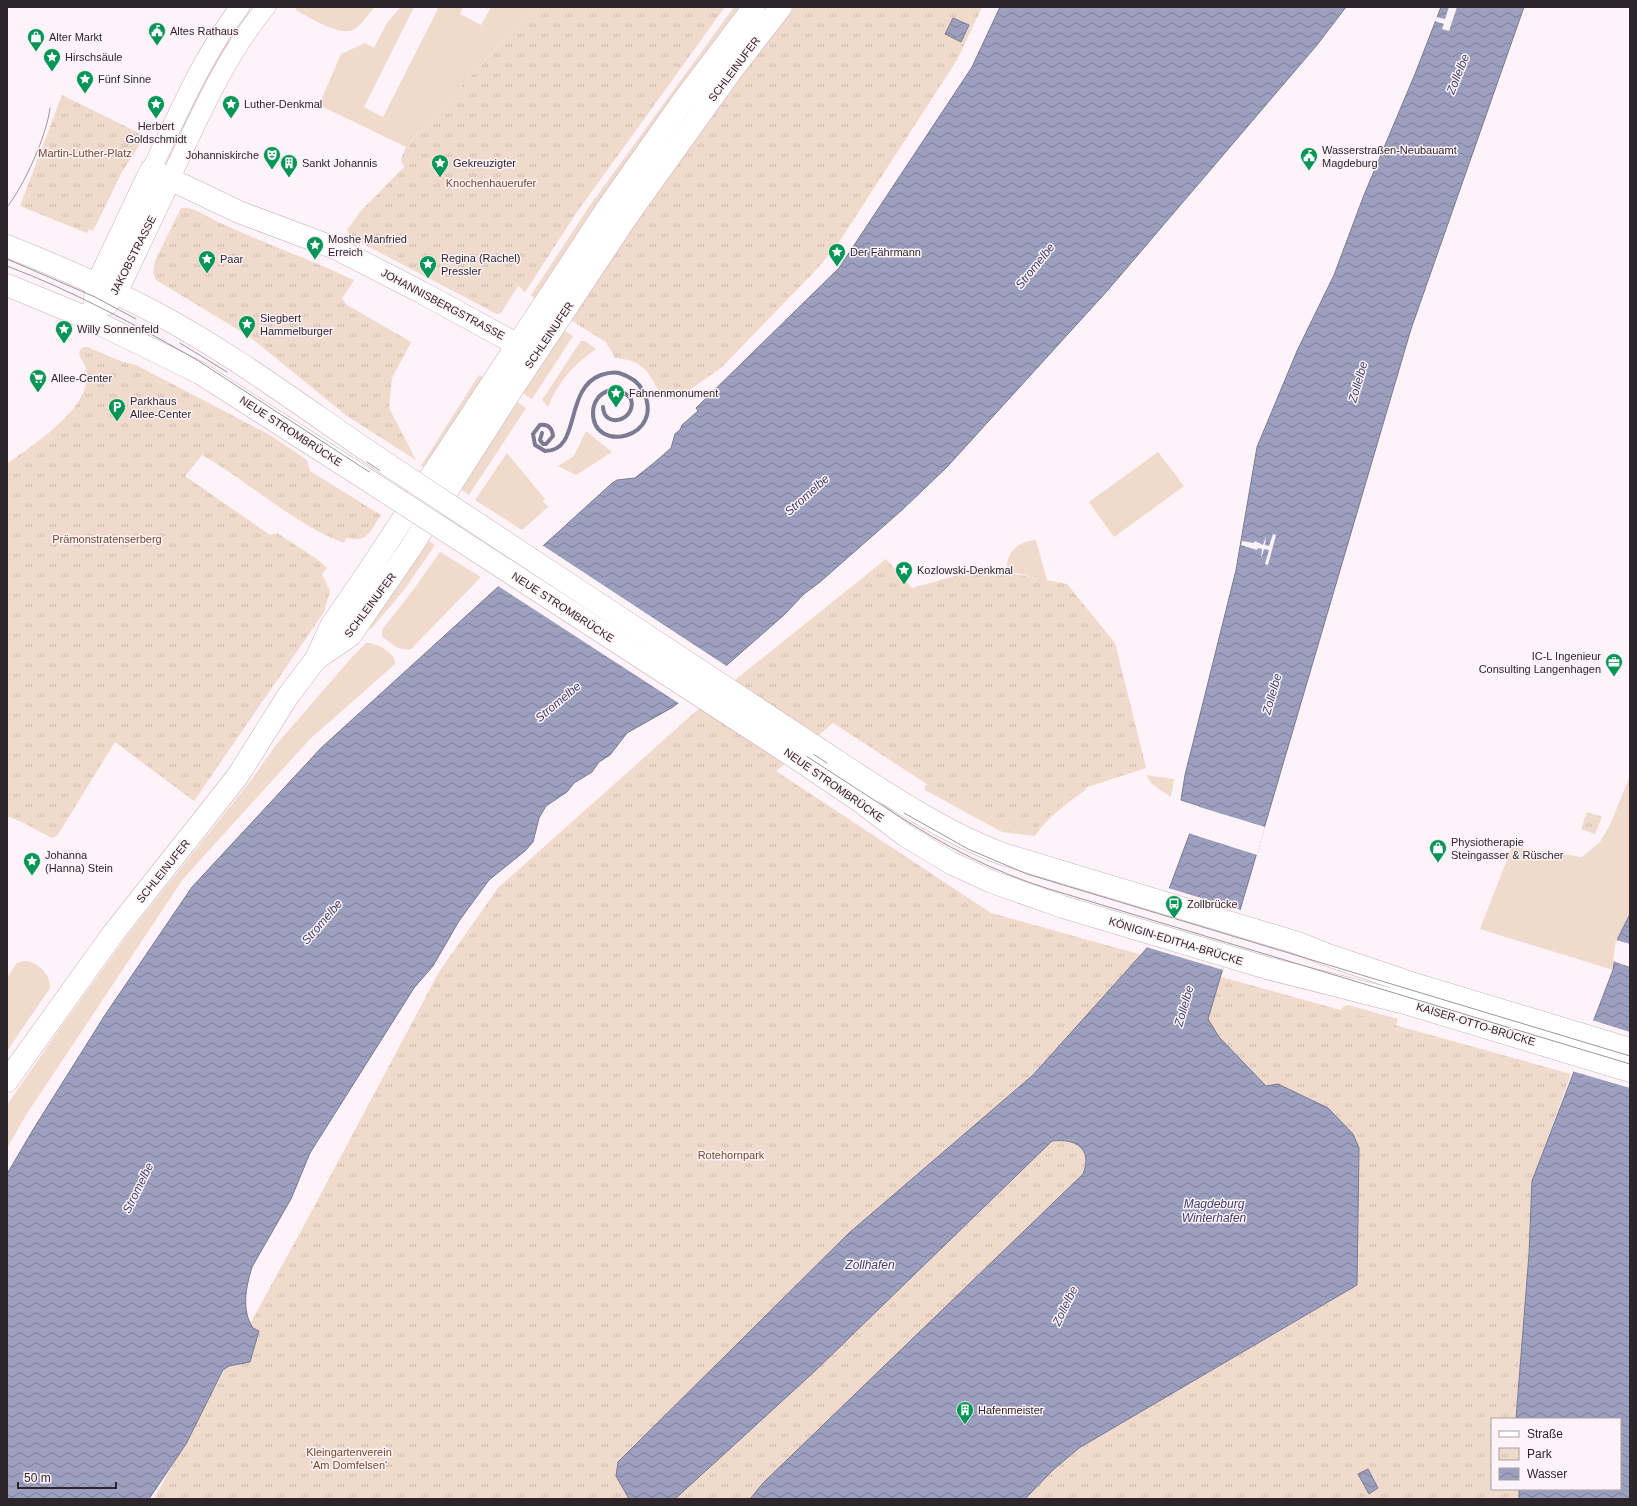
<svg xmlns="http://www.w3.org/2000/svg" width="1637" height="1506" viewBox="0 0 1637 1506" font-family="Helvetica,sans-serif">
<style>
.green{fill:#efdacc}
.park{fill:url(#park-tufts)}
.water{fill:url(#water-waves);stroke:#7b7a92}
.pier{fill:#fdf3f8}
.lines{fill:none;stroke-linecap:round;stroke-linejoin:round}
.stream{stroke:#7b7a92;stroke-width:4}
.tertiary-casing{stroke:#c8b1bc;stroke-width:20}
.secondary-casing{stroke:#c8b1bc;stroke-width:23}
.tertiary{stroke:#fff;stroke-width:19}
.secondary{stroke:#fff;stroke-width:22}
.tram{stroke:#9e9499;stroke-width:1}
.secondary-bridge-casing{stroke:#c8b1bc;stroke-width:23;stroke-linecap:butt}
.secondary-bridge{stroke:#fff;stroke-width:22}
.labels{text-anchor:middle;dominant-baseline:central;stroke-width:3;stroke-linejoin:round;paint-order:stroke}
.poi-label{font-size:11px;fill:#2e252a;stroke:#fdf3f8;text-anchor:start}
.street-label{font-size:11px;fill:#2e252a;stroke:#fdf3f8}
.park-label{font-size:11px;fill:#764a2a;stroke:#fdf3f8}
.water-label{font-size:12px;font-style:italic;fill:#3d3f6c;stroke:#fdf3f8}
</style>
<defs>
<pattern id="park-tufts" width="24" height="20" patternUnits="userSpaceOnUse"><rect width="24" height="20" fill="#efdacc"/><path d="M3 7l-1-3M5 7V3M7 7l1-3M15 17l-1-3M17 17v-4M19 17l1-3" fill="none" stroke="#cdbbaf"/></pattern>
<pattern id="water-waves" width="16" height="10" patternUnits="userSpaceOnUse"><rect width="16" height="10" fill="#9c9fbe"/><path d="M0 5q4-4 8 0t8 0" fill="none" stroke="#80819b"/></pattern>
</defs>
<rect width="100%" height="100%" fill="#fdf3f8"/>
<!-- green -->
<g class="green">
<path d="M295,7H374V8C368,14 361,27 352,30C339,36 309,17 297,11Z"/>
<path d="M401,7H414L364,107L383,117L438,9L435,7H463L460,14L481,25L491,7H534L406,147L319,105L341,54L365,43L374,48L387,23Z"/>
<path d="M734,7H745L537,300L531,295L591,204Z"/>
<path d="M227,40L231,42L186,128L181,126Z"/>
<path d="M562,329L573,336L532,399L521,392Z"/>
<path d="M581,341H585L596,349C574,364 557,383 548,407L542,400Z"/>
<path d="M479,375L485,379L451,426L424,467L421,466Z"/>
<path d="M517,402L526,408L469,495L460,489Z"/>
<path d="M586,431L612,452L576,475L558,466L574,456Z"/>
<path d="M1158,452L1184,486L1114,537L1089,502Z"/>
<path d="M507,453L545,499L543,501L548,507L522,530L475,500Z"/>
<path d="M425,539L435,545L404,590L371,629L368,626Z"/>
<path d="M1036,540L1047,581L1008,571C1004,553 1019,541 1036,540Z"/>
<path d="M440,552L481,577L411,649C399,652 391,643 382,636V630L414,589Z"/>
<path d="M366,643C376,642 396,653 395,664L310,739L183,879L26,1115L7,1148V1105L61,1027L126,937L252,779L276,745L353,656Z"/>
<path d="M1146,775L1174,779L1171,797L1152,784Z"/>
<path d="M1630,776V914L1618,938L1613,970L1480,929L1512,847L1582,857L1600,842L1610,825Z"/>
<path d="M942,777L1067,781L1087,789C1069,802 1048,816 1035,836L1002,832L925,790V786Z"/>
<path d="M25,961C38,962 51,975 50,988L7,1051V978L17,963Z"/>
<path d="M1348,1005L1398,1019L1394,1032L1339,1014L1343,1007Z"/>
</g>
<!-- park -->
<g class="park">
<path d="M534,7H725L577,212L525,292L518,286L501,313L497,314L350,237L347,230L360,212L404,167L401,160L406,147Z"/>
<path d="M792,7H982L957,60L839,242L817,269L721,368L675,400C645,391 661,362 615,358L606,342L569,319L630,227Z"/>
<path d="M62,95L145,136L122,172L93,231L89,229L87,233L20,206Z"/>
<path d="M181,208C192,206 208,217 218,222C263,243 309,259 354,280L342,299L347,305L411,342L392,378L389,408L416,460L347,416L250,337L156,280L153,273L155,261Z"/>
<path d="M87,347L123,362L136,365L270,435L307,460L310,471L381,515C369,532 369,543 346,538L344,543C292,523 250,482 202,455L185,476L270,535L277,533L317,559L327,568L322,574L330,591L324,612L194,801L115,742L57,836L52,838L22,822L7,816V464C33,445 85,412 87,378C88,365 80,361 79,352L82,348Z"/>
<path d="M886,559L912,588L984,568L1067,584L1115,643L1146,768L1075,791L1032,832L939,792L833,723L776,771L991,913L1571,1074L1532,1181L1529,1254L1516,1419H1492V1489H1519V1499H154L307,1220L439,972L498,888L694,713Z"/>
<path d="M1587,812L1602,817L1595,834L1581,829Z"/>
</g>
<!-- water -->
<g class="water">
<path d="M1000,7H1346L1317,45L1108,290L947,467L902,510L820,582L804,594L784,615L727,665L673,707L627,733L610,755L599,762L592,772L574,783L567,792L546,806L539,818L533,842L525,851L489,880L459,921L433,966L414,988L310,1153L291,1199L252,1267C246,1287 241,1310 253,1328L259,1331L250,1362L229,1366L223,1370L186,1444L149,1499H7V1174L34,1128L105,1015L192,887L321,748L611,484L617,480L635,478L655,462L671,448L675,434L680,430L682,425L698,411L696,408L839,268L972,67Z"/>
<path d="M1441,7H1524L1411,329L1208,1019L1219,1037L1266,1086L1278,1084L1328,1108L1353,1134L1359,1148L1357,1285L1079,1448L1053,1470L1025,1499H750L763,1483L1083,1174C1093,1149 1076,1138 1052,1141L815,1371L675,1499H629L616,1476L618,1462L849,1233L1033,1075L1147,948L1200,806L1181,800L1185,775L1236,570L1257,447L1297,351L1334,275L1364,195L1415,74Z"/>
<path d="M953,18L969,25L961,42L945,34Z"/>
<path d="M1630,914V1499H1519V1489H1620V1419H1516L1529,1254L1532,1181L1613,970L1618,938Z"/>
<path d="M1368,1469L1378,1488L1369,1494L1358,1474Z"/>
</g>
<!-- pier -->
<g class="pier">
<path d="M1449,7H1457L1449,31L1442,29L1444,24L1435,21L1436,17L1445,19Z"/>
<path d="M1273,534L1276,535L1268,565L1265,564L1269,550L1264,549L1261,559L1262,549L1258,548L1257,550L1241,545L1242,541L1254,543L1255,541L1263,545L1266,536L1265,545L1269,546Z"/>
<path d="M542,545L728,667L680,704L498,586Z"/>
<path d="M1183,802L1265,827L1257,855L1188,833L1198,807Z"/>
<path d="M1168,888L1241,910L1223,970L1146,947Z"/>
<path d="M1616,940L1630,944V967L1613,961Z"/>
<path d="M1592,1020L1630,1032V1088L1572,1071Z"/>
</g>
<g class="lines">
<!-- stream -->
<path class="stream" d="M542,433L540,440L543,444H546L553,436C552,428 548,424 540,425L533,434L535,445L545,451C582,451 563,389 601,375C607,373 614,372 619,373C629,376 638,381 643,391C667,438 592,455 593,412C594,391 617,382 631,399C637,420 604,430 603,407"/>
<defs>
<g id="tertiary">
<path d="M151,170C178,115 202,56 240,7"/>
<path d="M170,179C198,120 224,58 266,7"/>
</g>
<g id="secondary">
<path d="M7,246C57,266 106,287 154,312C237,356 312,414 390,466"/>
<path d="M7,285L92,320L200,373L372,483"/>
<path d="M107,304L116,293L170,179"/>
<path d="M92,320L97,284L151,170L239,212L335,248L421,292L529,351"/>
<path d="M316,659L350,636L410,549L511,391L628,215L732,70L781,7"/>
<path d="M811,744C871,783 936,829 1003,854L1298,943L1325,954L1411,983L1630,1049"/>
<path d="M796,758L861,802L906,836L951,863L992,882L1063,907L1267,968L1405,1003L1630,1071"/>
<path d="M7,1081L112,935L237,777L288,696L316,659L331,626L368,572L608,207L680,105L754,7"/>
</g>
</defs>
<!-- tertiary casing -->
<use href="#tertiary" class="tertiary-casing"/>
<!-- secondary casing -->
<use href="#secondary" class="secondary-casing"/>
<!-- tertiary -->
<use href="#tertiary" class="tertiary"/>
<!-- secondary -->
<use href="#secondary" class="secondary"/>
<!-- tram -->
<g class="tram">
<path d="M7,207C24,186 47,135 50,108"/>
<path d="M7,259L95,297L136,319"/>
<path d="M7,266C73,291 136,325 197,360L897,815C945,846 994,872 1049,889L1630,1064"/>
<path d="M180,343L227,372"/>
<path d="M367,462L827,763"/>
<path d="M904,813L968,849L1027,874L1630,1056"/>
</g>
<defs>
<g id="secondary-bridge">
<path d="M390,466L811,744"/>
<path d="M372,483L796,758"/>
</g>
</defs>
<!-- secondary-bridge casing -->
<use href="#secondary-bridge" class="secondary-bridge-casing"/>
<!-- secondary-bridge -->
<use href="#secondary-bridge" class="secondary-bridge"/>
</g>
<!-- icons -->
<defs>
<symbol id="civic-pin" viewBox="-11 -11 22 30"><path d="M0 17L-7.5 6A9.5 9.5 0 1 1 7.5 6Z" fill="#039657" stroke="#fdf3f8"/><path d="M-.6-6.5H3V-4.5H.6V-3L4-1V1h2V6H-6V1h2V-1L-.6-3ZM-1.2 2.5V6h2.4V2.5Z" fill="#fff"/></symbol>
<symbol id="shop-pin" viewBox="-11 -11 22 30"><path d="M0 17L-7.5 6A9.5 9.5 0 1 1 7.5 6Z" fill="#039657" stroke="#fdf3f8"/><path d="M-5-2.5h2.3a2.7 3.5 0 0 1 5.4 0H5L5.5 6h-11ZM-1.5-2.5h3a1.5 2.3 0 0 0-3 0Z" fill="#fff"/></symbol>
<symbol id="sight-pin" viewBox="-11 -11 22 30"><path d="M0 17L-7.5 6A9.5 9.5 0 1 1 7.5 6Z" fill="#039657" stroke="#fdf3f8"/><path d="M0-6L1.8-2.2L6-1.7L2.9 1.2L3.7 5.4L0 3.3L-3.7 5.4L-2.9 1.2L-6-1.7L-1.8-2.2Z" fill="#fff"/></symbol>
<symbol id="theatre-pin" viewBox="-11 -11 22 30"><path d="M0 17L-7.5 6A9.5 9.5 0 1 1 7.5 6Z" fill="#039657" stroke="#fdf3f8"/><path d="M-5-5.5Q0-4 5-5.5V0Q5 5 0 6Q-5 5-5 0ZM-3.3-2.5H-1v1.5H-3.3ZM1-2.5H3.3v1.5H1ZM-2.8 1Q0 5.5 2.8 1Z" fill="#fff"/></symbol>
<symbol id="building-pin" viewBox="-11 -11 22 30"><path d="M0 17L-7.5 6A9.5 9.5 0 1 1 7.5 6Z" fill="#039657" stroke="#fdf3f8"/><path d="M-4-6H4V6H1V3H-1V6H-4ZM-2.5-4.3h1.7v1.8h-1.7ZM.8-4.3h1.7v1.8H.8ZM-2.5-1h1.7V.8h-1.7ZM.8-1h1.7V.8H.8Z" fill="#fff"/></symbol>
<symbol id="supermarket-pin" viewBox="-11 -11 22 30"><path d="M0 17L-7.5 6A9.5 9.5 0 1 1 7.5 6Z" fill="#039657" stroke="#fdf3f8"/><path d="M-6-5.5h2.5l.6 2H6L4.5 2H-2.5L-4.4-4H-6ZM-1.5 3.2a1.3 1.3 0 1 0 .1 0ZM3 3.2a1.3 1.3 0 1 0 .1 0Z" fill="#fff"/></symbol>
<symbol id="parking-pin" viewBox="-11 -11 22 30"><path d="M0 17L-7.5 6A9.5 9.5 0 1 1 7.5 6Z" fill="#039657" stroke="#fdf3f8"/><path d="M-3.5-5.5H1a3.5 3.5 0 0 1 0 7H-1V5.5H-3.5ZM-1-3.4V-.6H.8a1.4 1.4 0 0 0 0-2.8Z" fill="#fff"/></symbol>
<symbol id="office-pin" viewBox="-11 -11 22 30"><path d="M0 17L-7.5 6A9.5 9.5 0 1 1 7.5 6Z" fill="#039657" stroke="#fdf3f8"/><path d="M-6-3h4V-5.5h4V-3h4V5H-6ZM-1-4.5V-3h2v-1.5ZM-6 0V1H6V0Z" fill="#fff"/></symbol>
<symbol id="bus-pin" viewBox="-11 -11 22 30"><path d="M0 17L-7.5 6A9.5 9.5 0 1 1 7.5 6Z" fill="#039657" stroke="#fdf3f8"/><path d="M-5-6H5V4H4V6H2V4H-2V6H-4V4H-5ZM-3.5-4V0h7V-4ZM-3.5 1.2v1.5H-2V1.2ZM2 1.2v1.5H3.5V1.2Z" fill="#fff"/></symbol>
</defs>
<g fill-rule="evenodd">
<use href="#civic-pin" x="147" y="21" width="20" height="27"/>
<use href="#shop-pin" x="26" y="27" width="20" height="27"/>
<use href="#sight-pin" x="42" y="47" width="20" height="27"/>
<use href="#sight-pin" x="75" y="69" width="20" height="27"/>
<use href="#sight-pin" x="146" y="94" width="20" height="27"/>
<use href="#sight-pin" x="221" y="94" width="20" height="27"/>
<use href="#theatre-pin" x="262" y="145" width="20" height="27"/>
<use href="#civic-pin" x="1299" y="146" width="20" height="27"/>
<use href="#building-pin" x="279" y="153" width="20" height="27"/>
<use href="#sight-pin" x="430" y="153" width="20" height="27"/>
<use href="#sight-pin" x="305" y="235" width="20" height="27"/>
<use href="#sight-pin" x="827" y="242" width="20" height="27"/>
<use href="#sight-pin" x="197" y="249" width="20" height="27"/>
<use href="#sight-pin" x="418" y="254" width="20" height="27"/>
<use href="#sight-pin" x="237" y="314" width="20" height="27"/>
<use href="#sight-pin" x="54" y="319" width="20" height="27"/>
<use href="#supermarket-pin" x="28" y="368" width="20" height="27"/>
<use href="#sight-pin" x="606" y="383" width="20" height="27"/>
<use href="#parking-pin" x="107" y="397" width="20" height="27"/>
<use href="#sight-pin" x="894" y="560" width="20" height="27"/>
<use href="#office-pin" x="1604" y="652" width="20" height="27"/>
<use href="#shop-pin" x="1428" y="838" width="20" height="27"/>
<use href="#sight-pin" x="22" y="851" width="20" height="27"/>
<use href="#bus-pin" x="1164" y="894" width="20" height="27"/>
<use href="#building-pin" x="955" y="1400" width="20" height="27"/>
</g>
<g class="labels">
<!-- poi labels -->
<g class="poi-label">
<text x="170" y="31">Altes Rathaus</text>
<text x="49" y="37">Alter Markt</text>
<text x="65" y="57">Hirschsäule</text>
<text x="98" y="79">Fünf Sinne</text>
<text x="244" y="104">Luther-Denkmal</text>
<text x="156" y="126" text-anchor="middle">Herbert<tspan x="156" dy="13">Goldschmidt</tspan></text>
<text x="1322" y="150">Wasserstraßen-Neubauamt<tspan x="1322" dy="13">Magdeburg</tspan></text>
<text x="259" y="155" text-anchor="end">Johanniskirche</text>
<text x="302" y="163">Sankt Johannis</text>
<text x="453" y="163">Gekreuzigter</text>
<text x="328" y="239">Moshe Manfried<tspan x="328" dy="13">Erreich</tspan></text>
<text x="850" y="252">Der Fährmann</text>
<text x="441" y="258">Regina (Rachel)<tspan x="441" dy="13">Pressler</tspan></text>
<text x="220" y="259">Paar</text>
<text x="260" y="318">Siegbert<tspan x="260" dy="13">Hammelburger</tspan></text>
<text x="77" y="329">Willy Sonnenfeld</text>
<text x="51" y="378">Allee-Center</text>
<text x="629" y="393">Fahnenmonument</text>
<text x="130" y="401">Parkhaus<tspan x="130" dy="13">Allee-Center</tspan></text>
<text x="917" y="570">Kozlowski-Denkmal</text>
<text x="1601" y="656" text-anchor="end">IC-L Ingenieur<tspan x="1601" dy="13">Consulting Langenhagen</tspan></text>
<text x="1451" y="842">Physiotherapie<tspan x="1451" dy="13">Steingasser &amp; Rüscher</tspan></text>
<text x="45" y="855">Johanna<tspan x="45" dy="13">(Hanna) Stein</tspan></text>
<text x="1187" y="904">Zollbrücke</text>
<text x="978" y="1410">Hafenmeister</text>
</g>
<!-- street labels -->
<g class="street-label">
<text transform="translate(734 69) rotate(-53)">SCHLEINUFER</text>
<text transform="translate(133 255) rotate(-63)">JAKOBSTRASSE</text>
<text transform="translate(443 304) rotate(28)">JOHANNISBERGSTRASSE</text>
<text transform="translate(549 335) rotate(-56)">SCHLEINUFER</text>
<text transform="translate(291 431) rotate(33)">NEUE STROMBRÜCKE</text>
<text transform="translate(370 605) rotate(-53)">SCHLEINUFER</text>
<text transform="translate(563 607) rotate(33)">NEUE STROMBRÜCKE</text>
<text transform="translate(834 785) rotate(35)">NEUE STROMBRÜCKE</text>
<text transform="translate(163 871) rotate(-51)">SCHLEINUFER</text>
<text transform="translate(1176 941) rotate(17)">KÖNIGIN-EDITHA-BRÜCKE</text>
<text transform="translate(1476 1024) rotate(17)">KAISER-OTTO-BRÜCKE</text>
</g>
<!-- park labels -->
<g class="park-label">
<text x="85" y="153">Martin-Luther-Platz</text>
<text x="491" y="183">Knochenhauerufer</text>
<text x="107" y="539">Prämonstratenserberg</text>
<text x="731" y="1155">Rotehornpark</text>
<text x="349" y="1452">Kleingartenverein<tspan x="349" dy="13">'Am Domfelsen'</tspan></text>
</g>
<!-- water labels -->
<g class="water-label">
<text transform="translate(1458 74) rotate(-68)">Zollelbe</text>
<text transform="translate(1035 266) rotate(-51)">Stromelbe</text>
<text transform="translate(1358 382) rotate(-74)">Zollelbe</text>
<text transform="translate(807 495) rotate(-42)">Stromelbe</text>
<text transform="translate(1272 694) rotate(-74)">Zollelbe</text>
<text transform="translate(558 702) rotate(-40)">Stromelbe</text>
<text transform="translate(322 922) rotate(-49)">Stromelbe</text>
<text transform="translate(1184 1006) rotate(-74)">Zollelbe</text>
<text transform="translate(138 1188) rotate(-64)">Stromelbe</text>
<text x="1214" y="1204">Magdeburg<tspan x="1214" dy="14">Winterhafen</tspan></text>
<text x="870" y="1265">Zollhafen</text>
<text transform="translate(1065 1306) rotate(-64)">Zollelbe</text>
</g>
</g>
<!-- border -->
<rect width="1637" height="1506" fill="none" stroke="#2e252a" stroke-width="16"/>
<!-- legend -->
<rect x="1491" y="1418" width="130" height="72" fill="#fdf3f8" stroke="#aaa1a6"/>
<rect x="1499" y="1431" width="20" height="6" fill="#ffffff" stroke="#aaa1a6"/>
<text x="1527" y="1438" font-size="12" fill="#2e252a">Straße</text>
<rect x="1499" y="1448" width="20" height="12" fill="url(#park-tufts)" stroke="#aaa1a6"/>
<text x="1527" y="1458" font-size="12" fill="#2e252a">Park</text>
<rect x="1499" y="1468" width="20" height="12" fill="url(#water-waves)" stroke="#aaa1a6"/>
<text x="1527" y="1478" font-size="12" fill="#2e252a">Wasser</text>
<!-- scale -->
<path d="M18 1482v6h98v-6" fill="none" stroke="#2e252a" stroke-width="2"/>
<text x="24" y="1482" font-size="12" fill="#2e252a" stroke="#fdf3f8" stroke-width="3" paint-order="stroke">50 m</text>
</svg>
